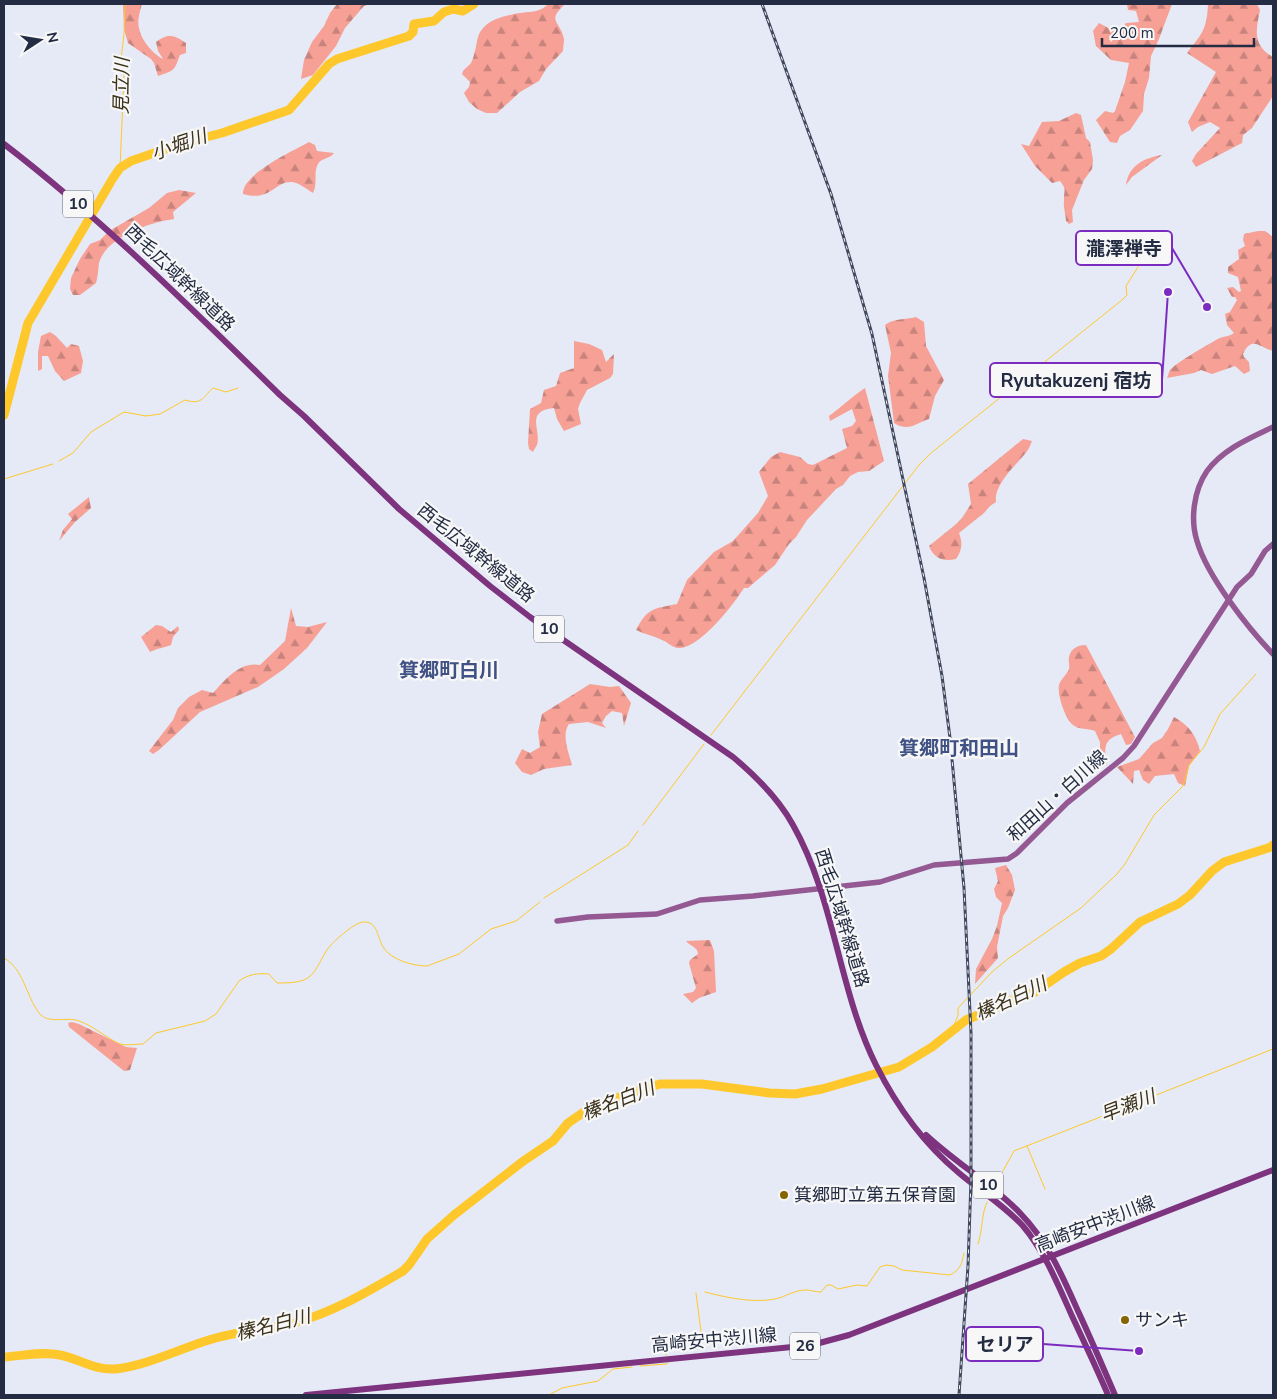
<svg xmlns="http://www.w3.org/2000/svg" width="1277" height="1399" viewBox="0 0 1277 1399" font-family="'Nunito Sans','Noto Sans JP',sans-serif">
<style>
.forest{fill:url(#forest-firs)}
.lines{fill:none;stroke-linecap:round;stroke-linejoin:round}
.stream{stroke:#fec82d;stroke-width:1}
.river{stroke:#fec82d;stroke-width:9}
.secondary{stroke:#945893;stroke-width:5.5}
.primary{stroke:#7d337d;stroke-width:6}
.rail-casing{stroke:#40485e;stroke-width:3}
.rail{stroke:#f7f7f7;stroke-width:1;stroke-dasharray:4;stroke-linecap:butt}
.poi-dot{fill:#846500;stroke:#f7f7f7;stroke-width:2}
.labels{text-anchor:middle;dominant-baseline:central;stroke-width:4.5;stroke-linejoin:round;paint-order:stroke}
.shield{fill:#f7f7f7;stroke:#636979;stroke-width:1}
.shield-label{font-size:16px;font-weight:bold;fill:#232c43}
.street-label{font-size:18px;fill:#232c43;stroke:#f7f7f7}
.poi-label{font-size:18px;fill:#232c43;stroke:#f7f7f7;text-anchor:start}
.water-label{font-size:19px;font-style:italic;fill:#3b321b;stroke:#f7f7f7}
.quarter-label{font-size:20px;font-weight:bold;fill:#405285;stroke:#f7f7f7}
.leader{fill:none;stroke:#7b2cbf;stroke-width:2}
.callout-dot{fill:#7b2cbf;stroke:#f7f7f7;stroke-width:2}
.callout{fill:#f7f7f7;stroke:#7b2cbf;stroke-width:2}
.callout-label{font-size:19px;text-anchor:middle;font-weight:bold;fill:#232c43}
</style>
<defs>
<pattern id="forest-firs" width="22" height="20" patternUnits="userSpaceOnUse" patternTransform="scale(1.25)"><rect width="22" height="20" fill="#f6a096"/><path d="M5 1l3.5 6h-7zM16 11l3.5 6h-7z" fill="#c7837c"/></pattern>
</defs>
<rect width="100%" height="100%" fill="#e5eaf6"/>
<!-- forest -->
<g class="forest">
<path d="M123,4H142C140,11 137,20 139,28C141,40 153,54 163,59L158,51L156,42C168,33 174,35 186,43V53L180,55C174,71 175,70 158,76L154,63L151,59L128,43L124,29Z"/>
<path d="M337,4H370L364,6L345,28L336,46L313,75L301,79L304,60L312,42L324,26L330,13Z"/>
<path d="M548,4H565C546,22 560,20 564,39C564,43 563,47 563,51L546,69L539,81L520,92L497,113H486L477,109L469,102L464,93L469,87L470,82L462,74C464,68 468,67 471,63C475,55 476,45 478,37C484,19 504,16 520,13C532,11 539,13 548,4Z"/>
<path d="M1127,4H1172L1159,39L1151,56L1149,78L1144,94L1143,111L1130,130L1120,136L1117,143L1110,142L1096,120L1105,111L1113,113L1115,111L1125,82L1129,63L1111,60L1096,46L1093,31L1099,23L1118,33L1126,23L1139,22L1136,11L1128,10Z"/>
<path d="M1208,4H1257L1260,10C1256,30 1252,45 1273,57V96L1252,128L1243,135L1242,143L1196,167L1192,161L1196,154L1220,128L1210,122L1198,127L1192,132L1188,122L1216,72L1187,53C1202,34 1207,29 1208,4Z"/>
<path d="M1076,113L1081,115L1086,138L1090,142L1093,160L1092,169L1084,180L1072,210L1073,222L1069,224L1066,221C1066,215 1063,207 1064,200C1064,190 1067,190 1060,181L1052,183L1035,166L1021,144L1029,146L1042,122L1059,121Z"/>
<path d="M309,142L315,145L317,151L334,153C330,159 321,158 318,164C313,172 318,184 313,193C307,189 299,183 292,182C274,181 271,202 243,194C242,174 293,151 309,142Z"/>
<path d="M1162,155L1132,177L1126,185C1129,165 1144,158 1162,155Z"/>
<path d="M179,190L196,193L173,212L174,219C150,222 106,237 99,263C98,270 98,277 96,283L80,295H73L70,289L71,278L80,259L90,244L100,240L109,231L149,208L167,193Z"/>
<path d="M1258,231H1265L1273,237V351C1260,348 1252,335 1243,354L1244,357L1249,362L1250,371L1244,374L1235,366L1212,374L1201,370L1194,373L1167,378C1168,376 1169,372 1170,370C1177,362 1206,346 1216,340C1222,336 1229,337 1234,333L1227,325L1225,314L1230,312L1237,300L1235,297H1232L1227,288L1233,287L1239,292L1241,291L1238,277L1228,273V267L1239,259L1238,250L1245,246L1243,240L1244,234Z"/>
<path d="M916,317L924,322L926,346L944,380L935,396L929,419C914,424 909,432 894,423L888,376L891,353L885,325C894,318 905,320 916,317Z"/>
<path d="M50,332L56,336L67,348L71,344L79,346L83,361L81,373L64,381L55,371L48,356H42V369L38,371V352L41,336Z"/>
<path d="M574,341L589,344L602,350L606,362L614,354L613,374L610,378L587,390L580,403L578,409L581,424L564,431L557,419L554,408C524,411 542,430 537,445C536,447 534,449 533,452L529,449L528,443L530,409L541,403L544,390L556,386L560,373L574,368Z"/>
<path d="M865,388L884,461L869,471L858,472L850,476L843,485L836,489L807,520L796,537L789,544L775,565L748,588H744C734,604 699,649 679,648C672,648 668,642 662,640C654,636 644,634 636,630C648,607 654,609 677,604L687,580L714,552L733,541L758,513L768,496L759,472L771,457L780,452L800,457L808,464L813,465L847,448L842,429L852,426L856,421L852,409L830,421L829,416C842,407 851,397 865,388Z"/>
<path d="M1023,439L1032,441C1030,446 1028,451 1024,455C1014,467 994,485 996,502L990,506L984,513L959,533C963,543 962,550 956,559C944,562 934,559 929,546L955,525L962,518L971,504L968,484Z"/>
<path d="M89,497L91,508L75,522L59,541L63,530L72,519L68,514Z"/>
<path d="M291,608L296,626L308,627L327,622L307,648L284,669L258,687L200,712L159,750L153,754L149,751L173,720L178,708L189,697L202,690L213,693C225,680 240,661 260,665L285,641Z"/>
<path d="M156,625L162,626L171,632L178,626L179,630L173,637L171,645C164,648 157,648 150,652L141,637Z"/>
<path d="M1086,645L1135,737L1131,744L1126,745L1121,734C1103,739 1104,749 1107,764L1105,766L1100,753V742L1095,731C1087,728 1079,730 1073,725C1065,719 1057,694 1059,685C1061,678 1067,675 1069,669C1070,665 1068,661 1069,657C1071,648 1078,645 1086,645Z"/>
<path d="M590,684L610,687L619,686L631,703L624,726L622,713L612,711L606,716L602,723L606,728L588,722L569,724C561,735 569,753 572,765L544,769L531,775L522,772L515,763L522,749L530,753L540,747L538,732L542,714Z"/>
<path d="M1174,717C1188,725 1196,734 1200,751L1189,766L1185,786L1178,783L1174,774L1155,776L1149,784L1143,780L1139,770L1134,771L1133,784L1117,767L1139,759L1153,743L1162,738L1168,729Z"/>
<path d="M1006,865L1012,875L1015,890L1008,908L1003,916L997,947L998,958L975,984L976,969L992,939L997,926L1002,903L996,897L994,889L998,881L995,868Z"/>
<path d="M710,940L714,951L716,992L699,998L692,1003L683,994L693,992L696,988L689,963L690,960L698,954C698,947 690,946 686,941Z"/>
<path d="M72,1022L79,1024L126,1047L137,1048L130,1070L124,1071L69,1027L68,1023Z"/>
</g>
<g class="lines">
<!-- stream -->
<g class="stream">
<path d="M120,168L124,76L121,59L124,34L125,4"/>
<path d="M59,461L73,453L91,432L124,412L146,416L160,414L185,400C202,405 202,398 213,388L226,392L238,388"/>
<path d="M4,479L53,464"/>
<path d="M711,735L919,465L931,453L1122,300L1127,295L1126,286L1138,267"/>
<path d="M643,825L704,744"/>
<path d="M544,898L628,845L638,831"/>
<path d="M4,958C24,969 26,996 39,1013C49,1025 66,1016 79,1021C94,1026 106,1038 120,1044C127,1046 135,1044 143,1044L156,1033L205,1021L216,1014L239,981C249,974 258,973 269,974L277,983C286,983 296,983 304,980C316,975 320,960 327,950C332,942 354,923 363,922C378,921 377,937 383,947C391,960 413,966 427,966L459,954L491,929L516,921L540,902"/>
<path d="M951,1031L958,1016V1008L992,972L1009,958L1081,908L1117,874L1125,864L1154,815L1183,786L1189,765L1204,747L1220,714L1256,674"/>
<path d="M1027,1146L1045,1189"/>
<path d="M998,1180L1014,1151L1273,1049"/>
<path d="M978,1244C983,1230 981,1215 987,1202"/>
<path d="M705,1292C728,1298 757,1304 779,1298C788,1295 796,1290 806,1290C811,1290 815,1292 821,1292L827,1285H831L838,1289L857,1285L867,1286L880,1267L886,1265L894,1266L902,1270L950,1275C960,1270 962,1264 964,1253"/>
<path d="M666,1355V1343C677,1337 689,1335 701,1332L696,1293"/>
<path d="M640,1366L666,1364L668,1363"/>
<path d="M549,1395L562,1388L598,1381L613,1369L632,1367"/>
</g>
<!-- river -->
<g class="river">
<path d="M4,415L28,323L113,178L120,168L131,161L183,143L222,133L289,110L329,64L337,59L409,36L413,32L414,24L434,21L444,12L453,9L463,11L474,4"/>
<path d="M4,1357C22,1356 42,1351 60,1355C80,1359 93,1370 115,1369C146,1366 179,1349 209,1340C237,1331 266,1330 294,1323C334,1312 369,1291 403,1271L409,1265L427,1239L454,1215L522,1162L553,1141L568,1123L584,1112L622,1096L660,1084H702L769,1093L795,1094L822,1089L899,1067L932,1047L966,1020L998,1007L1010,1001L1035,992L1064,972L1080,963L1101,956L1111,949L1140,922L1178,904L1190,895L1212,871L1224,862L1271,847L1273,845"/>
</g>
<!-- secondary -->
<g class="secondary">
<path d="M1273,427C1250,438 1223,449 1207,471C1194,490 1190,519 1197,541C1207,576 1248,628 1273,654"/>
<path d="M557,921L588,917L657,914L700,900L753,896L880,882L934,865L1008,859L1017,853L1067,803L1123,758L1134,746L1237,587L1251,574L1265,551L1273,544"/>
</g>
<!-- primary -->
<g class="primary">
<path d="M4,144C103,220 191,308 280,395L304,416L399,509L490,586L530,617L733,757C757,777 778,798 793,825C835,899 838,989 876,1065C896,1105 924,1144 959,1173C980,1191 1004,1205 1023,1226C1045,1252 1058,1285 1072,1316C1084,1342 1097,1369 1108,1395"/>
<path d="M926,1135C956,1163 992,1184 1020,1213C1048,1242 1062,1275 1078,1311C1091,1339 1103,1367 1115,1395"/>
<path d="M306,1395L812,1345L849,1335L1273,1170"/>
</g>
<defs>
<path id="rail" d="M762,4L831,194L872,334L924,578L942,676L950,738L964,888L971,1033V1180L968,1266L959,1395"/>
</defs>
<!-- rail casing -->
<use href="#rail" class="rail-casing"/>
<!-- rail -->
<use href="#rail" class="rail"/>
</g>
<!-- markers -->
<g class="poi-dot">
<circle cx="784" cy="1195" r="5"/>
<circle cx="1125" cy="1320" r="5"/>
</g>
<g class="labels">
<!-- shield labels -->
<g class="shield">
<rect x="63" y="190.5" width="30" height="27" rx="4"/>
<rect x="534" y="615.5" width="30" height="27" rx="4"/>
<rect x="973" y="1171.5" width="30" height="27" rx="4"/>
<rect x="790" y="1332.5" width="30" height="27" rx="4"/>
</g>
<g class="shield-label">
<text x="78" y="204">10</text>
<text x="549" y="629">10</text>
<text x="988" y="1185">10</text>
<text x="805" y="1346">26</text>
</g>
<!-- street labels -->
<g class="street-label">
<text transform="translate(180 278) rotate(44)">西毛広域幹線道路</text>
<text transform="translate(476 553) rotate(39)">西毛広域幹線道路</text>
<text transform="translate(1057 796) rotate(-42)">和田山・白川線</text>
<text transform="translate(842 918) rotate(73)">西毛広域幹線道路</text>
<text transform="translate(1095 1224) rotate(-21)">高崎安中渋川線</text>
<text transform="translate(714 1340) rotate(-5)">高崎安中渋川線</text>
</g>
<!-- poi labels -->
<g class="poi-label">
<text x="794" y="1195">箕郷町立第五保育園</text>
<text x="1135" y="1320">サンキ</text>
</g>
<!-- water labels -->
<g class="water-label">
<text transform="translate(122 86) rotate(-89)">見立川</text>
<text transform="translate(179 145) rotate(-19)">小堀川</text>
<text transform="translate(1011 999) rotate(-25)">榛名白川</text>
<text transform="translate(618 1101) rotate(-21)">榛名白川</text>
<text transform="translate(1128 1106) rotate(-21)">早瀬川</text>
<text transform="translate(273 1325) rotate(-14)">榛名白川</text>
</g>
<!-- quarter labels -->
<g class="quarter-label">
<text x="449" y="670">箕郷町白川</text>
<text x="959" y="748">箕郷町和田山</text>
</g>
</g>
<!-- callouts -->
<path class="leader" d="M1207 307L1172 248M1168 292L1162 380M1139 1351L1043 1344"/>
<g class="callout-dot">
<circle cx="1207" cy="307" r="5"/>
<circle cx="1168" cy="292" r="5"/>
<circle cx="1139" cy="1351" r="5"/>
</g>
<g class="callout">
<rect x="1076" y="231" width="96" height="34" rx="5"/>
<rect x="990" y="363" width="172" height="34" rx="5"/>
<rect x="966" y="1327" width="77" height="34" rx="5"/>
</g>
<g class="callout-label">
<text x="1124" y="255">瀧澤禅寺</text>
<text x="1076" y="387">Ryutakuzenj 宿坊</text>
<text x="1005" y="1351">セリア</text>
</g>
<!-- border -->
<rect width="1277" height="1399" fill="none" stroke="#232c43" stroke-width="10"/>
<!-- north arrow -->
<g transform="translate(40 40) rotate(78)" stroke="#f7f7f7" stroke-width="4" paint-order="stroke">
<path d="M0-4L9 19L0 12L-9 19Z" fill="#232c43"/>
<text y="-8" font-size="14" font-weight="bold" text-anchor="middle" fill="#232c43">N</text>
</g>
<!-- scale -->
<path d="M1102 38v8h152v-8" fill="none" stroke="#232c43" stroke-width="2.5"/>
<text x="1110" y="38" font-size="15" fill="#232c43" stroke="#f7f7f7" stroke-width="4" paint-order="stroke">200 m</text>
</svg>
